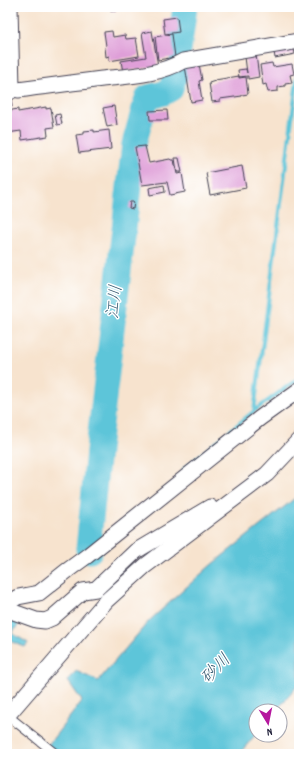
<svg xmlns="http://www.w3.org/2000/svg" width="306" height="761" viewBox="0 0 306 761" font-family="Dekko,'Klee One',sans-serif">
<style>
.water{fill:#5dc5d9;stroke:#40748a}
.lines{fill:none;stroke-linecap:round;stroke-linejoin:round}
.stream{stroke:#5dc5d9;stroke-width:4}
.river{stroke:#5dc5d9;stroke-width:25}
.building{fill:#df9fd8}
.service-casing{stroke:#423f51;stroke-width:10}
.minor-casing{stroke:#423f51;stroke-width:17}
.service{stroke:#fff;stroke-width:8}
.minor{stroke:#fff;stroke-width:15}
.labels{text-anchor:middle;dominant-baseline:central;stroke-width:3;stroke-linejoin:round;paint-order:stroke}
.water-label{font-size:17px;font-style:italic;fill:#375b72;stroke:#fff}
</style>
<rect width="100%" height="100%" fill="#fff"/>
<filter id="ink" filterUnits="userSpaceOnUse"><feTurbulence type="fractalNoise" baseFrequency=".025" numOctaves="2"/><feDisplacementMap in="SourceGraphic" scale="8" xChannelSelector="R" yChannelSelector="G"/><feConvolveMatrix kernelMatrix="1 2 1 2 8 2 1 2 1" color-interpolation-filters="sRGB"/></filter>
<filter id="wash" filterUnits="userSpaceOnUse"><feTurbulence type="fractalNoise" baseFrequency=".012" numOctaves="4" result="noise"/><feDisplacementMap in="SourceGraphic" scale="16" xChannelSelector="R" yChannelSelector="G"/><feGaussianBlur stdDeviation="0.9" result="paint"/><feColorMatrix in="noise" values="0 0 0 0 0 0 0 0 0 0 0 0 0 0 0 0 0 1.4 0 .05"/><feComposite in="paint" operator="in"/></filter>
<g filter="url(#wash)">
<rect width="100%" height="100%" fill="#f7e3ce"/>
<!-- water -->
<g class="water">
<path d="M299,495V684L276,711H256V734L239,754H41L82,701L68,681L76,671L98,681L149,621L211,565Z"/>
<path d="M19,619L20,623L12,633L28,643L25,647L7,640V620Z"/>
</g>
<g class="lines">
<!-- stream -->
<g class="stream">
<path d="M254,411L299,378"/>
<path d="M184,469L254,411L299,65"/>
</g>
<!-- river -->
<g class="river">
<path d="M179,50L185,7"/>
<path d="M90,551L88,549L99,441L134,144L146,101L148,97L164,93L171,89L176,71"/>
</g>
</g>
<g id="blocks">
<!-- building -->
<g class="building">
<path d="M111,7H115L116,11H111Z"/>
<path d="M177,17L179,32L165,34L163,19Z"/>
<path d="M112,31L113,37L125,35L126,39L136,38L139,56L109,61V56L106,57L105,47L106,46L104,32Z"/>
<path d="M152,31L158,66L123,72L121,61L146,57L142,33Z"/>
<path d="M172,34L175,57L158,60L155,37Z"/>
<path d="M294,49L295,54L275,58L274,52Z"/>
<path d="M256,55L259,77L248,79V76L239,77L238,70L246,69L247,73L245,57Z"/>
<path d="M272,63L273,67L292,64L294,74L290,75L292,83L285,84V86L278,87V91L268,92L266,84L263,85L260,65Z"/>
<path d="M199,64L202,80L199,81L202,100L191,102L185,66Z"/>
<path d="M239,76V78L246,77L248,94L242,95V96L220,99V101L212,102L209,83L215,81V80Z"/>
<path d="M11,99L12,107L7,108V100Z"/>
<path d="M114,106L117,125L107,127L103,108Z"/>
<path d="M46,107V109L51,108L54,127L47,128L48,136L22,140L21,131L7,133V111L18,109V112Z"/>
<path d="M167,110L168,120H150L149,111Z"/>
<path d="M60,114L62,124L57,125L55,115Z"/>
<path d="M94,130V132L109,130L111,149L79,153L76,135L84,134V131Z"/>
<path d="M145,146L149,163L170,159L171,160H174L177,174L182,173L185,192L170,195L167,182L142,185L135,147Z"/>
<path d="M175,158H179L182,172H177Z"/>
<path d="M242,166L246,188L210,195L206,173Z"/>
<path d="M164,185L165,192L150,195L149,188Z"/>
<path d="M130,202H134L133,209L129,208Z"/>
</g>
</g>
</g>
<g filter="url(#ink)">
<use href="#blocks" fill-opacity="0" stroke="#423f51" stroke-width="1"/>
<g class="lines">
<defs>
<path id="service" d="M7,715L56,754"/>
<g id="minor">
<path d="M12,88L18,90C46,86 74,83 102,79C129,76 159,75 183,61L299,41"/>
<path d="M7,93L10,92L12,88L10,7"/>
<path d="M7,603L18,597L39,593L68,570L87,556L260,418L299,390"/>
<path d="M7,607L8,610L36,620L45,621L52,618L83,591L96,589L136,551L210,507"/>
<path d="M7,716L106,601L145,566L267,474L299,440"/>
</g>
</defs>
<!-- service casing -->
<use href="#service" class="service-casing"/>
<!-- minor casing -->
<use href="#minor" class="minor-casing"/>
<!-- service -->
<use href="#service" class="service"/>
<!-- minor -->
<use href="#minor" class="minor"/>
</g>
</g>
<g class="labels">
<!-- water labels -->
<g class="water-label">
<text transform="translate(116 302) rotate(-83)">江川</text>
<text transform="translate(217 670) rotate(-46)">砂川</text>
</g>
</g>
<!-- margin -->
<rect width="306" height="761" fill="none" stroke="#fff" stroke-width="24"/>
<!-- north arrow -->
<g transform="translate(268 723) rotate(170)"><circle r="19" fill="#ffffff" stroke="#a7a7b1"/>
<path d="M0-3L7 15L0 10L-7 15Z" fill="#b5179e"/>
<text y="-6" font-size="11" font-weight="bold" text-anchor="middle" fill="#22223b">N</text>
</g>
</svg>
